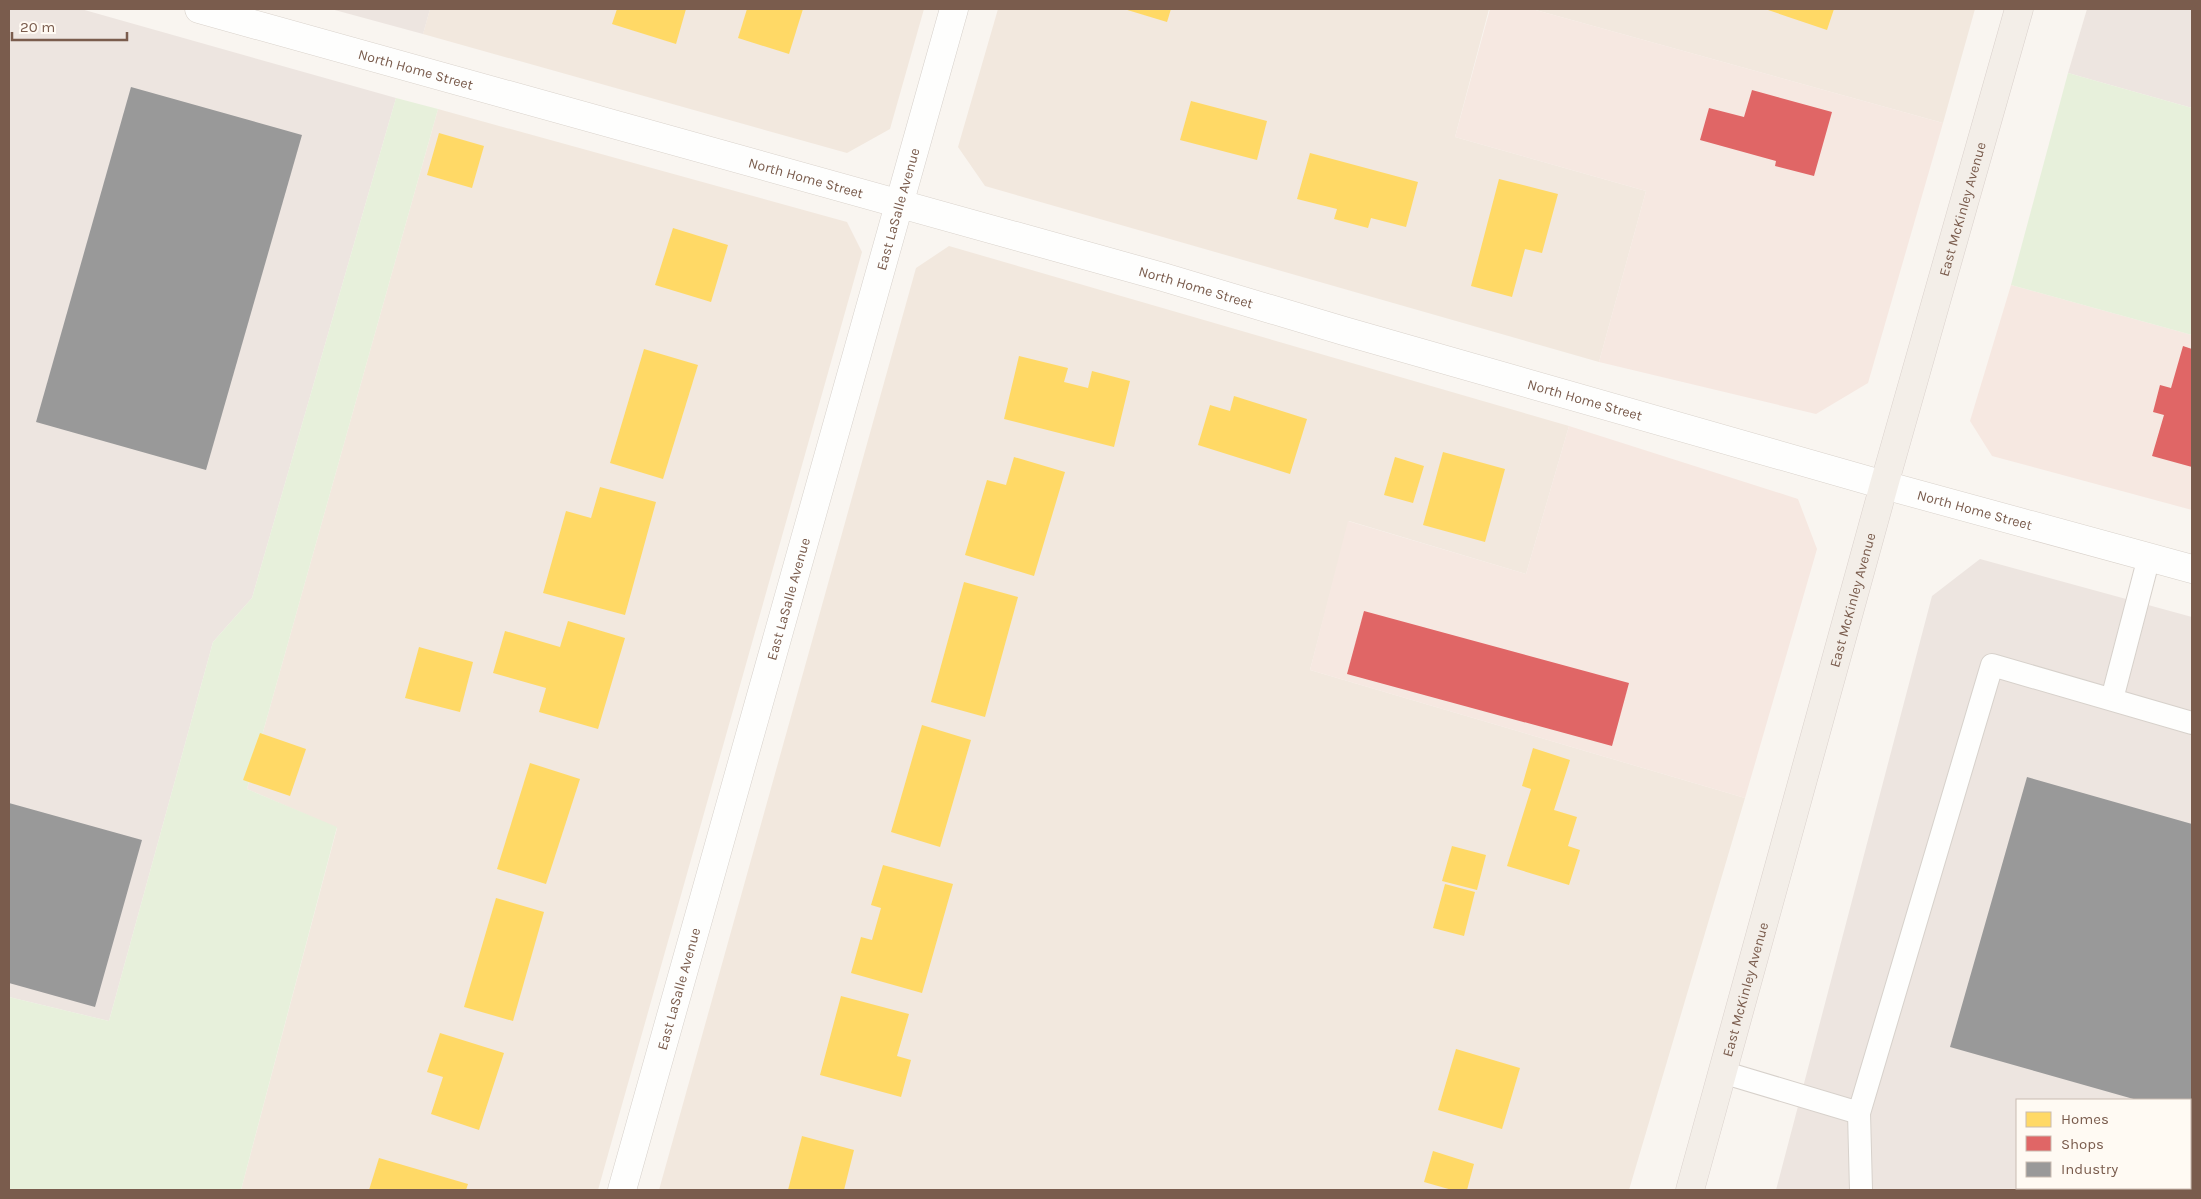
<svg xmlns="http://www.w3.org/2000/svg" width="2201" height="1199" viewBox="0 0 2201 1199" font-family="Karla,sans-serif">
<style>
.residential{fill:#f2e8de}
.commercial{fill:#f6e8e1}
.industrial{fill:#ede5e0;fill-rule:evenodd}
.green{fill:#e7f0db}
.homes{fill:#ffd966}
.shops{fill:#e06666}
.industry{fill:#999}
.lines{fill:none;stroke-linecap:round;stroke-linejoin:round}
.lane-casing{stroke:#d7d1cb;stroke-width:24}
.street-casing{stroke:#d7d1cb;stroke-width:29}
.secondary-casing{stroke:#d9d2cb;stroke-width:29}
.primary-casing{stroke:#dad1cc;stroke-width:29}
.lane{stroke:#fefefd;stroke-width:22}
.street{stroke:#fefefd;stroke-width:28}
.secondary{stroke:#fefefd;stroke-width:28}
.primary{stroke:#f3eee8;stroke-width:28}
.labels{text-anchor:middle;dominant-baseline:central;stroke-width:5;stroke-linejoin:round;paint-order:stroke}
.street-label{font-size:14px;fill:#7a5c4d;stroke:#fffaf3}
</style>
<rect width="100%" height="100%" fill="#f9f5f0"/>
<!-- residential -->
<g class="residential">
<path d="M430,9H924L890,129L847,153L423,34Z"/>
<path d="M998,9H1489L1455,137L1646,191L1599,362L985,186L958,147Z"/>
<path d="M1532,9H1975L1943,123Z"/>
<path d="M438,109L847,222L862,252L598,1190H241L337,828L247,789Z"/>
<path d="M949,246L1569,426L1526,574L1349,521L1310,670L1745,798L1629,1190H659L916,268Z"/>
</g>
<!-- commercial -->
<g class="commercial">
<path d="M1490,9H1532L1943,123L1868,383L1816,414L1599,362L1646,191L1455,137Z"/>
<path d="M2011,285L2192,335V510L1992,456L1970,421Z"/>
<path d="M1569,426L1798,499L1817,549L1745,798L1310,670L1348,521L1526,574Z"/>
</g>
<!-- industrial -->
<g class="industrial">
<path d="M9,9H81L396,98L252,598L213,642L109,1021L9,997Z"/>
<path d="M331,9H430L423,34Z"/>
<path d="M2087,9H2192V108L2068,73Z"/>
<path d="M1980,559L2192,617V1190H1776L1932,596ZM2017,1100H2190V1188H2017Z"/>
</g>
<!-- green -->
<g class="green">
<path d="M2068,73L2192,108V335L2011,285Z"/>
<path d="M396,98L438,109L247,789L337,827L241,1190H9V997L109,1021L213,642L252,598Z"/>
</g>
<!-- homes -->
<g class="homes">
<path d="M617,9H686L676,44L612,24Z"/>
<path d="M747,9H803L789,54L738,38Z"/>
<path d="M1124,9H1171L1167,22Z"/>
<path d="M1765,9H1834L1827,30Z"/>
<path d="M1191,101L1267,121L1257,160L1180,140Z"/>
<path d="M439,133L484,146L472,188L427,175Z"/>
<path d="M1310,153L1418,182L1406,227L1371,218L1368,228L1334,219L1337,209L1297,199Z"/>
<path d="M1499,179L1558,194L1542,253L1525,249L1512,297L1471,286Z"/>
<path d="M673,228L728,245L711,302L655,285Z"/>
<path d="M644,349L698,365L663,479L610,463Z"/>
<path d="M1019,356L1068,368L1064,382L1088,388L1092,371L1130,381L1114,447L1004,419Z"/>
<path d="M1234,396L1307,419L1290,474L1198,445L1210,405L1230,411Z"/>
<path d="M1443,452L1505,469L1485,542L1423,525Z"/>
<path d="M1014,457L1065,472L1034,576L965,555L987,480L1006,485Z"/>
<path d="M1395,457L1424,466L1413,503L1384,495Z"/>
<path d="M600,487L656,502L625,615L543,593L566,511L591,518Z"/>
<path d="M964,582L1018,597L985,717L931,702Z"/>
<path d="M568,621L625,638L598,729L539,712L546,688L493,673L505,631L560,647Z"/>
<path d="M419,647L473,662L460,712L405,698Z"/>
<path d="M922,725L971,740L940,847L891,832Z"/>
<path d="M260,733L306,749L290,796L243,780Z"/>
<path d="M1533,748L1570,760L1554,810L1577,817L1568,846L1580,850L1569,885L1507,866L1531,789L1522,786Z"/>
<path d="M530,763L580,779L546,884L497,869Z"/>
<path d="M1452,846L1486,855L1477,890L1442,881Z"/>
<path d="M883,865L953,884L922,993L851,973L861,937L872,940L881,908L871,905Z"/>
<path d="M1445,884L1475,892L1464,936L1433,928Z"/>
<path d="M496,898L544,912L513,1021L464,1007Z"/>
<path d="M841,996L909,1014L897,1056L911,1060L901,1097L820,1075Z"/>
<path d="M440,1033L504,1053L479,1130L431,1114L443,1077L427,1072Z"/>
<path d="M1456,1049L1520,1068L1502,1129L1438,1110Z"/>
<path d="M802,1136L854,1150L844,1190H788Z"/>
<path d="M1433,1151L1474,1164L1467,1190H1452L1424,1182Z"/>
<path d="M379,1158L468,1184L466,1190H369Z"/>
</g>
<!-- shops -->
<g class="shops">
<path d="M1752,90L1832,112L1814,176L1775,166L1776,161L1700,140L1709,108L1744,117Z"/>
<path d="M2183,346L2192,349V467L2152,456L2164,415L2153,412L2160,385L2171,388Z"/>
<path d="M1364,611L1629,683L1612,746L1347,674Z"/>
</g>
<!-- industry -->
<g class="industry">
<path d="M131,87L302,135L206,470L36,422Z"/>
<path d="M2027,777L2192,824V1116L2190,1115V1100H2137L1950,1047Z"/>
<path d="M9,803L142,840L95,1007L9,983Z"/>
</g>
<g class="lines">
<defs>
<g id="lane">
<path d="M2112,699L2149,557"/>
<path d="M1722,1072L1859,1113L1992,665L2192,723"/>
<path d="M1859,1113L1861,1190"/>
</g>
<g id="street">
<path id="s1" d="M622,1190L954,9"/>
</g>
<g id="secondary">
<path id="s2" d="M199,9L1163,277L1344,331L1884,485L2192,569"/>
</g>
<g id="primary">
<path id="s3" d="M1690,1190L1884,485L2019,9"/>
</g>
</defs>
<!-- lane casing -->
<use href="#lane" class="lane-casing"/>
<!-- street casing -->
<use href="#street" class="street-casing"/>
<!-- secondary casing -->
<use href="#secondary" class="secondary-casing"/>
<!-- primary casing -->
<use href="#primary" class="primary-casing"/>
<!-- lane -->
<use href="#lane" class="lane"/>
<!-- street -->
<use href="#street" class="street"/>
<!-- secondary -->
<use href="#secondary" class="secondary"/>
<!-- primary -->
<use href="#primary" class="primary"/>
</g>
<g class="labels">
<!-- street labels -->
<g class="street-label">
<text stroke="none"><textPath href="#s2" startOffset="225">North Home Street</textPath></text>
<text stroke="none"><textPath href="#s2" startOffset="630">North Home Street</textPath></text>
<text stroke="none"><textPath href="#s3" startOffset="1018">East McKinley Avenue</textPath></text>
<text stroke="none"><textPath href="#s1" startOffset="1019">East LaSalle Avenue</textPath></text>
<text stroke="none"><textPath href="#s2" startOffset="1035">North Home Street</textPath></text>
<text stroke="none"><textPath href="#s2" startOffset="1440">North Home Street</textPath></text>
<text stroke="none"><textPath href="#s2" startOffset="1845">North Home Street</textPath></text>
<text stroke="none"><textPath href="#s3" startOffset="612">East McKinley Avenue</textPath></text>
<text stroke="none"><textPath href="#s1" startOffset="614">East LaSalle Avenue</textPath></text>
<text stroke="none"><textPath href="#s1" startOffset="209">East LaSalle Avenue</textPath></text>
<text stroke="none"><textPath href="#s3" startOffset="208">East McKinley Avenue</textPath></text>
</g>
</g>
<!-- border -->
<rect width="2201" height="1199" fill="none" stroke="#7a5c4d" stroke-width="20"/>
<!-- legend -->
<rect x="2016" y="1099" width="175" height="90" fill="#fffaf3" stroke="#cabbb1"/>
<rect x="2026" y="1112" width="25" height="15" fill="#ffd966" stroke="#cabbb1"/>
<text x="2061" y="1124" font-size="15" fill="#7a5c4d">Homes</text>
<rect x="2026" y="1136" width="25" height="15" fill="#e06666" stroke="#cabbb1"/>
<text x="2061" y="1149" font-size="15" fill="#7a5c4d">Shops</text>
<rect x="2026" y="1162" width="25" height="15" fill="#999999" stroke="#cabbb1"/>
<text x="2061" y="1174" font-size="15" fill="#7a5c4d">Industry</text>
<!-- scale -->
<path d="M12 32v8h115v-8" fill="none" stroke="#7a5c4d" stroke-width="2.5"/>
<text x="20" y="32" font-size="15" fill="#7a5c4d" stroke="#fffaf3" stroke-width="4" paint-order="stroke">20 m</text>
</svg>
